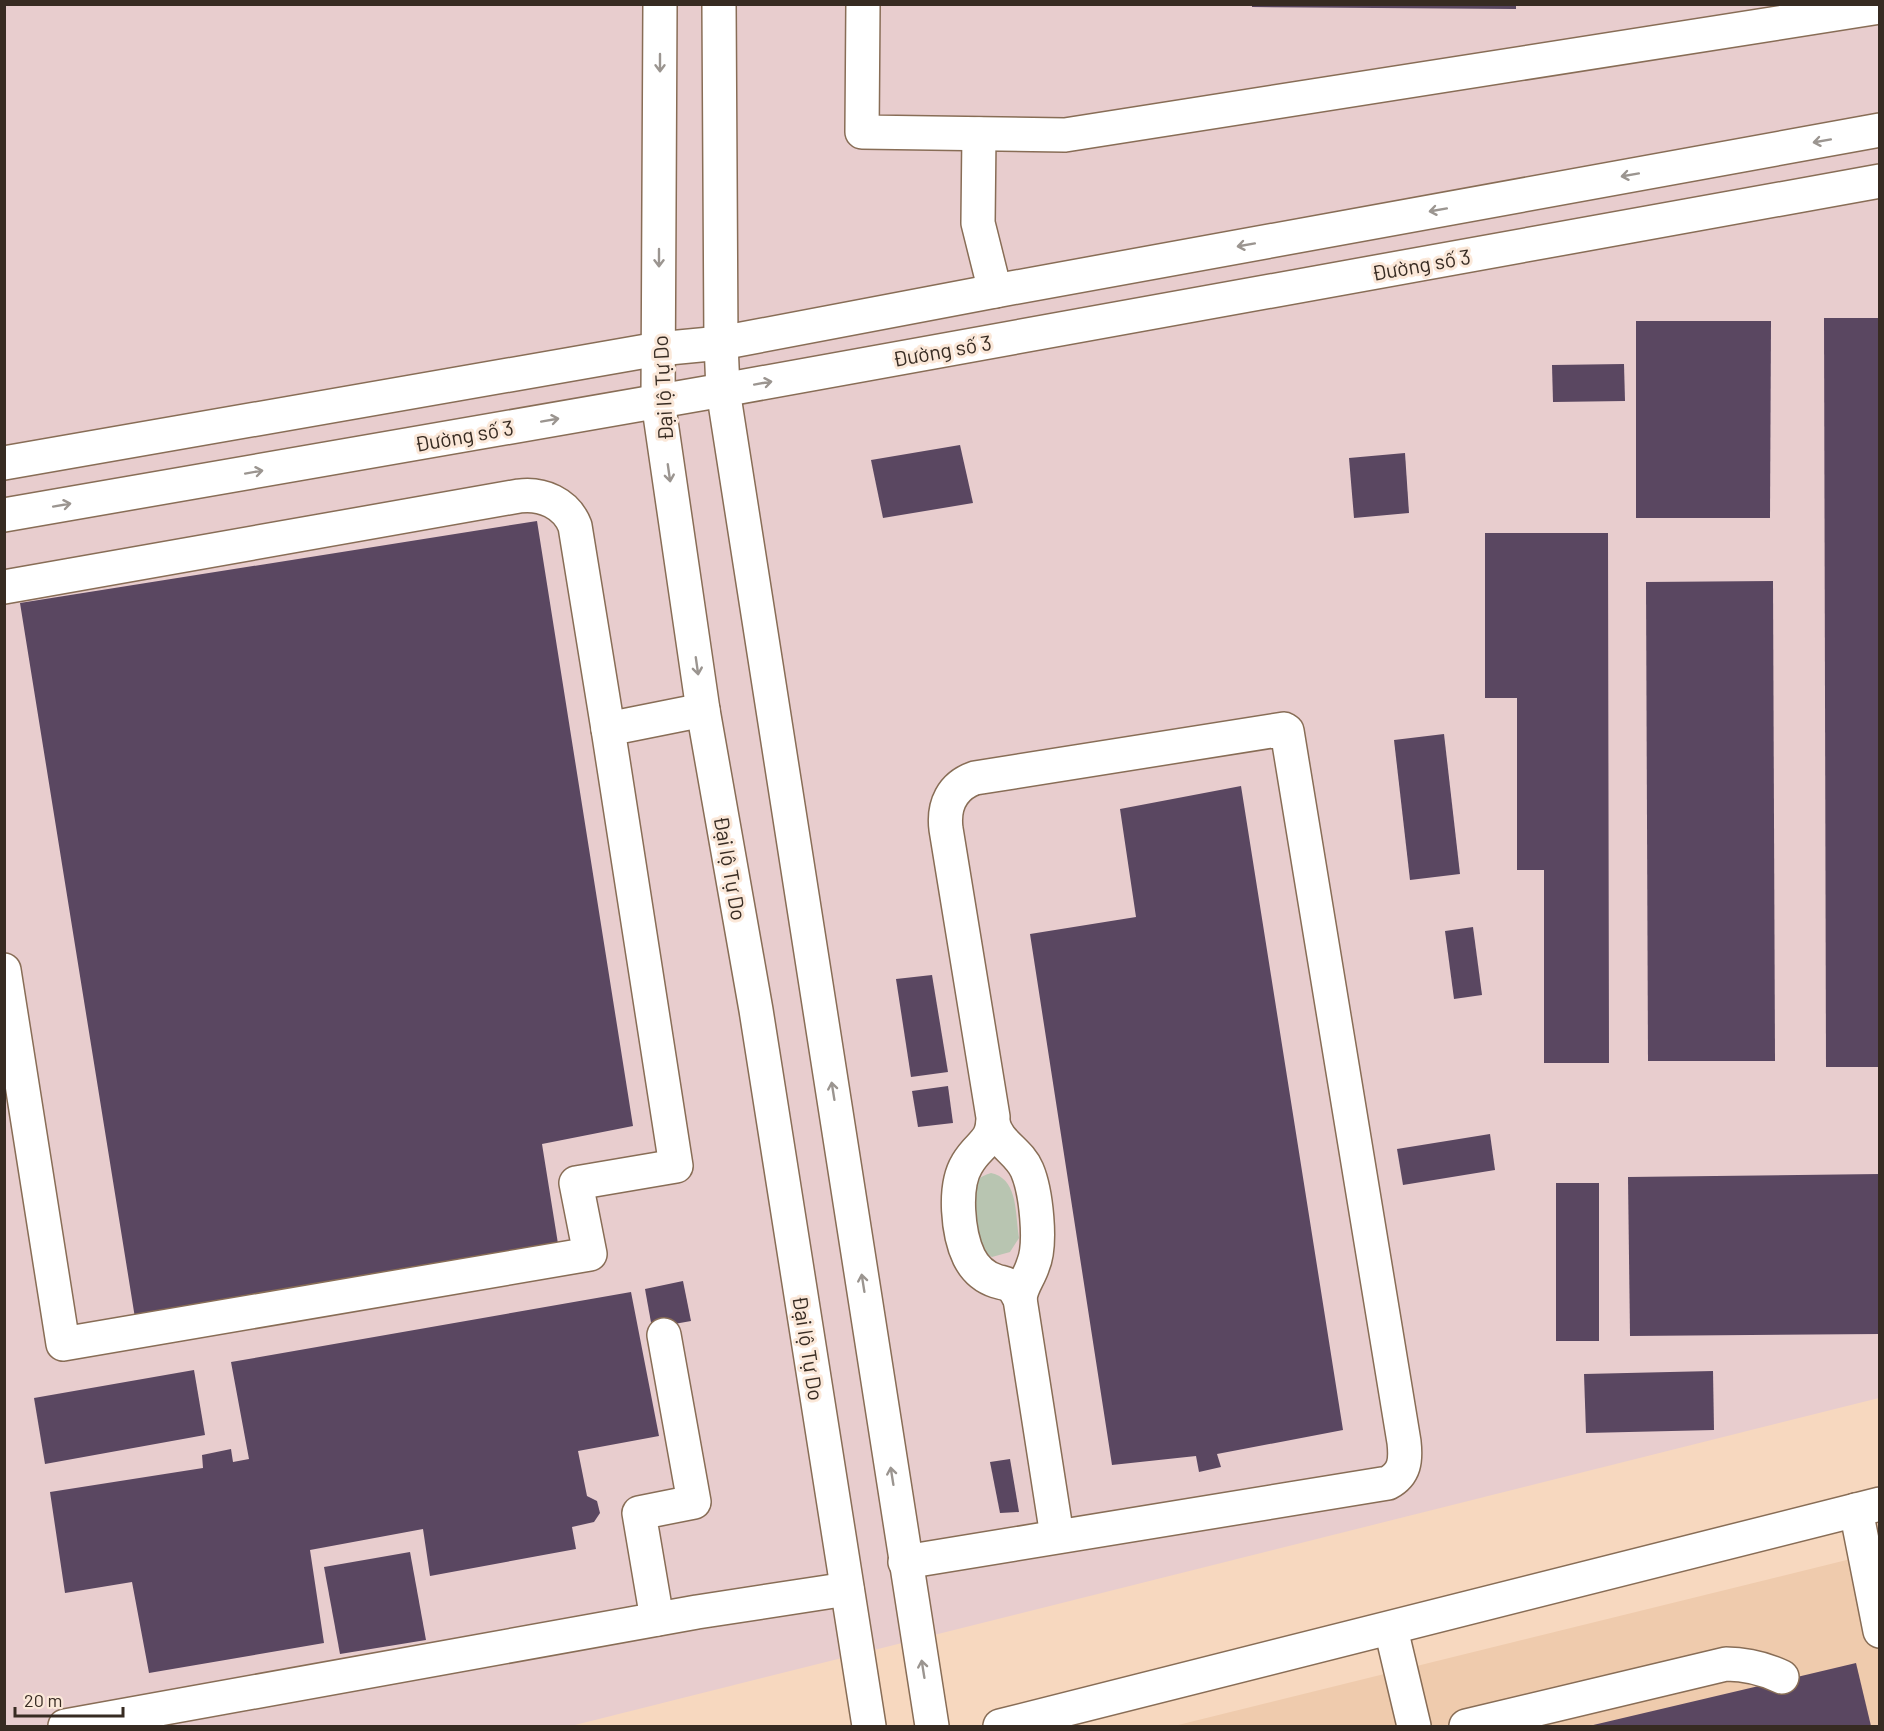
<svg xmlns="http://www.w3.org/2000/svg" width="1884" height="1731" viewBox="0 0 1884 1731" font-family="Barlow,sans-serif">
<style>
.built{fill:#efcbad}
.industrial{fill:#e8cdce}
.green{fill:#b8c5b1}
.building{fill:#5a4761}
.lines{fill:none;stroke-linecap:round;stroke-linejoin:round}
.minor-casing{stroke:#886d56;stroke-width:36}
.minor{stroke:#fff;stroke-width:33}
.oneway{stroke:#9b9590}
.labels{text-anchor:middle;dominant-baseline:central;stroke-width:6;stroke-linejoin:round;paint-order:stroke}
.street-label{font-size:21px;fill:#372b22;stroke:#fbe8d9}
</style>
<rect width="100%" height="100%" fill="#f7d8bf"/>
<!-- built -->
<path class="built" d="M1879,1552V1726H1174Z"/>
<!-- industrial -->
<path class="industrial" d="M5,5H1879V1398L571,1726H5Z"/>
<!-- green -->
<path class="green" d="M991,1173C1019,1179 1015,1215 1019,1238L1010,1252L992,1257C987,1254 984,1251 982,1246C977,1233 971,1196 976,1183C979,1177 985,1175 991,1173Z"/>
<!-- building -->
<g class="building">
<path d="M1252,4H1516V9L1252,7Z"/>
<path d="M1824,318H1880V1067H1826Z"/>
<path d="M1636,321H1771L1770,518H1636Z"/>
<path d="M1624,364L1625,401L1553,402L1552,365Z"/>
<path d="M960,445L973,503L883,518L871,460Z"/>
<path d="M1405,453L1409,513L1354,518L1349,458Z"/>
<path d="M537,521L633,1126L542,1144L559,1250L135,1318L20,603Z"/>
<path d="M1485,533H1608L1609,1063H1544V870H1517V698H1485Z"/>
<path d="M1773,581L1775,1061H1648L1646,582Z"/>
<path d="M1444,734L1460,874L1410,880L1394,740Z"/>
<path d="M1241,786L1343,1430L1217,1454L1221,1467L1199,1472L1196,1456L1112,1465L1030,934L1136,917L1120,809Z"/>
<path d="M1473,927L1482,995L1454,999L1445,931Z"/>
<path d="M932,975L948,1072L911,1077L896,979Z"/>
<path d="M948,1086L953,1123L918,1127L912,1091Z"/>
<path d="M1490,1134L1495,1170L1403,1185L1397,1149Z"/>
<path d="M1880,1174V1334L1630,1336L1628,1177Z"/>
<rect x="1556" y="1183" width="43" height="158"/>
<path d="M683,1281L691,1321L652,1328L645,1289Z"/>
<path d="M631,1292L659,1436L578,1451L587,1496L597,1501L600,1513L594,1522L572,1527L576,1549L430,1576L423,1529L310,1550L324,1643L149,1673L132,1582L65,1593L50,1492L203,1468L202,1455L231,1449L233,1462L249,1459L231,1362Z"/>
<path d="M194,1370L205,1435L45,1464L34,1398Z"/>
<path d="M1713,1371L1714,1430L1586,1433L1584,1374Z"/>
<path d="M1010,1459L1019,1512L1000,1513L990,1462Z"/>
<path d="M410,1552L426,1640L340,1654L324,1567Z"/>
<path d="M1856,1663L1871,1726H1589Z"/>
</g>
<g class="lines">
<defs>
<g id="minor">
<path d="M660,4L658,401L703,710L756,1010L869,1726"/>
<path d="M719,4L721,343L723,390L932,1726"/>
<path d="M863,4L862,132L1065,135L1880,7"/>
<path d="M979,134L978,223L995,291"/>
<path d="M4,463L658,349L721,343L995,291L1880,130"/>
<path d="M4,515L723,390L1880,181"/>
<path d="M4,587L519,496C542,493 566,503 575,526L608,729"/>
<path d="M4,970L63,1344L590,1254L576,1183L676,1166L608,729L703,710"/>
<path d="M993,1123C998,1144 1019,1151 1027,1170C1036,1191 1042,1244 1033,1265C1029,1278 1021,1286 1020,1299"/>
<path d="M1856,1510L1880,1631"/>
<path d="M905,1562L1388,1483C1405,1474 1406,1460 1404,1442L1287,731L1284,729L975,778C952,786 943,805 946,829L993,1117C993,1144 979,1143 967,1164C953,1187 958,1234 969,1257C975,1269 984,1277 996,1281C1002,1283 1008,1283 1013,1288C1016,1291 1018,1296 1020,1299L1057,1536"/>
<path d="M657,1619L639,1513L694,1502L664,1335"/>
<path d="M1391,1629L1414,1726"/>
<path d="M65,1726L697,1612L847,1589"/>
<path d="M1000,1726L1880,1504"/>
<path d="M1466,1726L1726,1664C1747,1664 1763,1668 1782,1677"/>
</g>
</defs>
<!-- minor casing -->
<use href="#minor" class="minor-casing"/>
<!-- minor -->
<use href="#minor" class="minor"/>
</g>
<!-- one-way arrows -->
<defs><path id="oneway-shaft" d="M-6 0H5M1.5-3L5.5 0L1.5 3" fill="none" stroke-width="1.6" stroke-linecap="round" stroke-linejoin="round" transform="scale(1.5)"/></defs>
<g class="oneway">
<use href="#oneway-shaft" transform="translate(660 63) rotate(90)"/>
<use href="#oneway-shaft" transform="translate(1822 141) rotate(170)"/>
<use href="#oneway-shaft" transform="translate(1630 175) rotate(170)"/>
<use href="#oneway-shaft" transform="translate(1438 210) rotate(170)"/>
<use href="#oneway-shaft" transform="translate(1246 245) rotate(170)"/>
<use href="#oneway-shaft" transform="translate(659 258) rotate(90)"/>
<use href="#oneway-shaft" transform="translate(763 383) rotate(-10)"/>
<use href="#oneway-shaft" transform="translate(550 420) rotate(-10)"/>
<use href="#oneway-shaft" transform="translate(254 472) rotate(-10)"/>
<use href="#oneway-shaft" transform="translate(669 473) rotate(82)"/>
<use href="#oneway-shaft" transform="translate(62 505) rotate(-10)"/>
<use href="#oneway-shaft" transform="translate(697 666) rotate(82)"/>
<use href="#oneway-shaft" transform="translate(833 1091) rotate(-99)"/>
<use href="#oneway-shaft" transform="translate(863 1283) rotate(-99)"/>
<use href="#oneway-shaft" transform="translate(892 1476) rotate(-99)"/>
<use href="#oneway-shaft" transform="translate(923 1669) rotate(-99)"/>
</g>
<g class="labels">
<!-- street labels -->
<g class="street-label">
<text transform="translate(1421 264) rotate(-10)">Đường số 3</text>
<text transform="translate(942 350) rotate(-10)">Đường số 3</text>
<text transform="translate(662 388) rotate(-93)">Đại lộ Tự Do</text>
<text transform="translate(464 435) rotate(-10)">Đường số 3</text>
<text transform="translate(731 868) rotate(80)">Đại lộ Tự Do</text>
<text transform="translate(809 1348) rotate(81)">Đại lộ Tự Do</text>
</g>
</g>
<!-- border -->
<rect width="1884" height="1731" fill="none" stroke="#372b22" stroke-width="12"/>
<!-- scale -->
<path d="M15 1707v9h108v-9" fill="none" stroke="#372b22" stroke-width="3"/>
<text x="24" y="1707" font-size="18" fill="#372b22" stroke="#fbe8d9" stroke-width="4.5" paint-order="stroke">20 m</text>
</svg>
